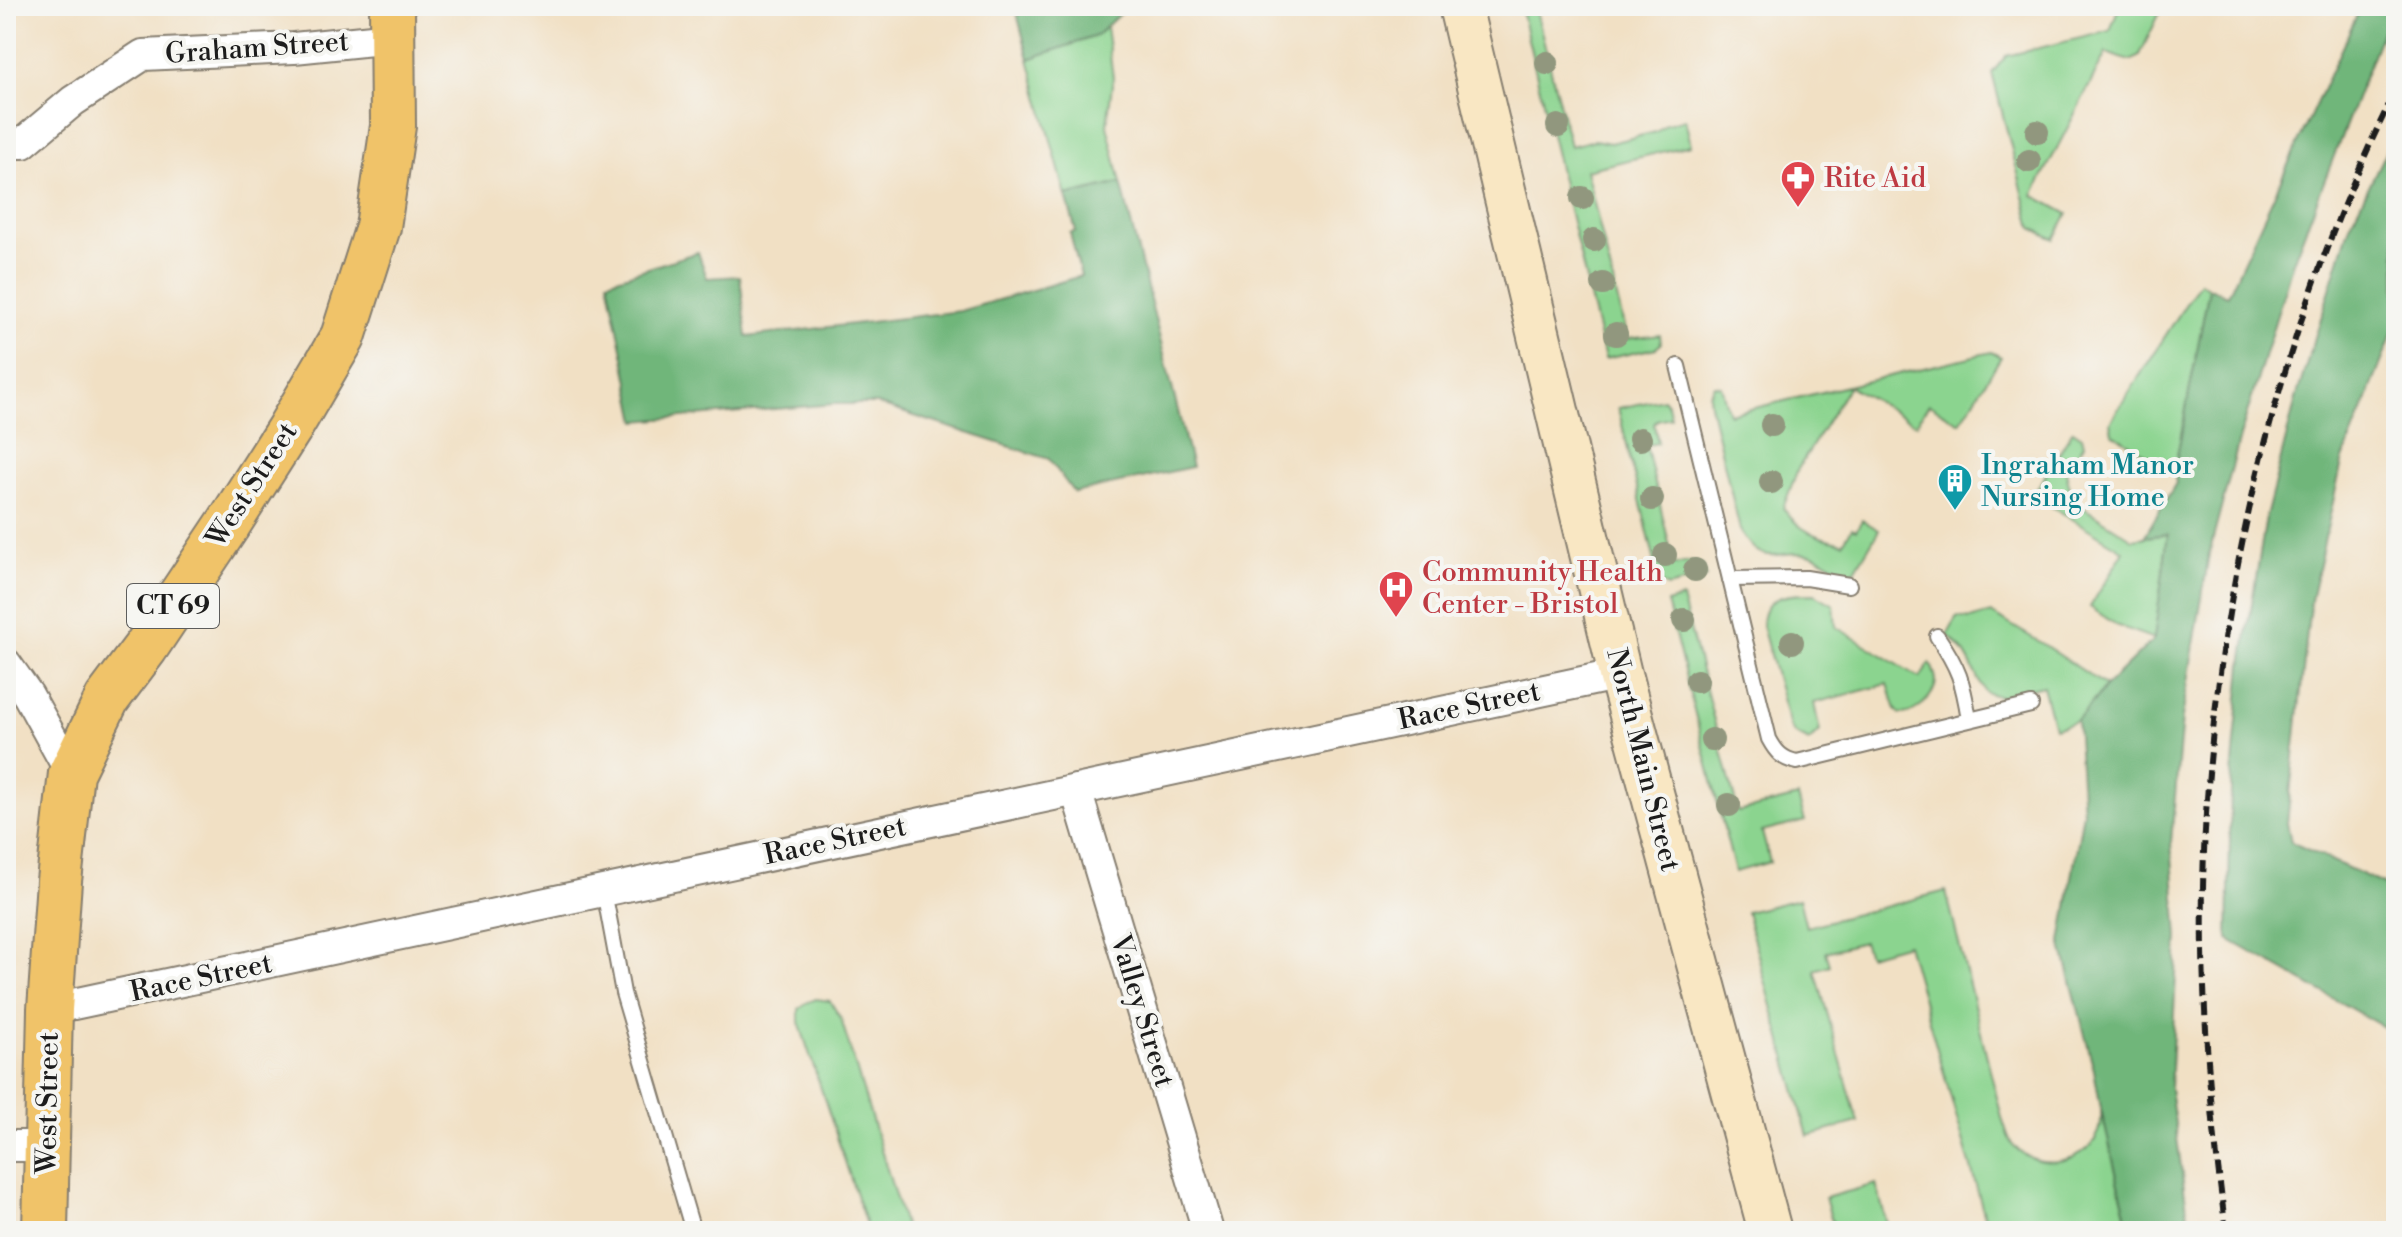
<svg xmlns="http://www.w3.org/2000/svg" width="2402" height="1237" viewBox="0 0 2402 1237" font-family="'Libre Bodoni',serif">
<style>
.green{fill:#8bd48f;stroke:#547856;stroke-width:2}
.forest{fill:#70b67a;stroke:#46694b;stroke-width:2}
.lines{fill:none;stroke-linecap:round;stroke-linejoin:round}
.lane-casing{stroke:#867e70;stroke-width:18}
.street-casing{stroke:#867e70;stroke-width:34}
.secondary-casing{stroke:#867e70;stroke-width:46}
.primary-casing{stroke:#867e70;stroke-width:48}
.lane{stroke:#fff;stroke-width:14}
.street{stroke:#fff;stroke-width:30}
.secondary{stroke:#f9e7c3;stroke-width:42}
.primary{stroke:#f0c369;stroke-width:44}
.rail{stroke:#1c1c1c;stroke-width:6;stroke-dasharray:12 6;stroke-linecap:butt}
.tree{fill:#91977e}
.labels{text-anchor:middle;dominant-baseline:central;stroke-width:8;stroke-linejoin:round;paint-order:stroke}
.shield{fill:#f6f6f2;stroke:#5d5d5c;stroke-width:2}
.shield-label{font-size:26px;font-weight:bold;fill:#1c1c1c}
.street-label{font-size:28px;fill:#1c1c1c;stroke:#f6f6f2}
.health-label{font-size:28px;fill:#be3a42;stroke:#f6f6f2;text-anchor:start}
.culture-label{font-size:28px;fill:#0d838f;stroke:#f6f6f2;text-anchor:start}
</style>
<rect width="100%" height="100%" fill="#f6f6f2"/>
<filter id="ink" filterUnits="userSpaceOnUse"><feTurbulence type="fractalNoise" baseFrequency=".0125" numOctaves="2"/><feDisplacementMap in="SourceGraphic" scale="16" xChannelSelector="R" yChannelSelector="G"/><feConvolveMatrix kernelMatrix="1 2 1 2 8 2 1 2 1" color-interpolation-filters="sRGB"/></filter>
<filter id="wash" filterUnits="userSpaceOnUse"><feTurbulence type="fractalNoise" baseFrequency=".006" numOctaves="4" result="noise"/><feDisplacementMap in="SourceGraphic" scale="32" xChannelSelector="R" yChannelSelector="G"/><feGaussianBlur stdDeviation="1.8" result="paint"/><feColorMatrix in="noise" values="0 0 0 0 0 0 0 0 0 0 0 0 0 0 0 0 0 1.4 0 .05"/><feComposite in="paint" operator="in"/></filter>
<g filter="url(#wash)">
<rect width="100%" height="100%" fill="#f1e0c4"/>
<!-- green -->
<g class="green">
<path d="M1520,6H1535L1570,146L1595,140L1610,143L1656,132L1667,124L1685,119L1691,145L1586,170L1627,339L1660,335L1661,344L1656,348L1605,359Z"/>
<path d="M2119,6H2163L2139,57L2130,61L2106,53L2033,195L2068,214L2054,239L2032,228L1992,73L2006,56L2110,31Z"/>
<path d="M1106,27L1113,77L1107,125L1121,183L1066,196L1029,59L1095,36Z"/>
<path d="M2200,282L2209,288L2174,472L2112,433L2110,422Z"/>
<path d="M1991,352L2001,357L1960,423L1929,404L1916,424L1849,386L1798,469L1783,508C1799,531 1816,537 1843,543L1852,528L1856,530L1862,520L1879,530L1851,577C1839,570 1825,558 1812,555C1779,546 1764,573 1740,530L1710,404L1709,395L1714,385L1721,386L1729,414Z"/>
<path d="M1663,399L1668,405L1671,417L1657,420L1654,424L1658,443L1646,445L1674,565C1684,564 1693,558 1703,566L1706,577L1668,587L1660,583L1618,408Z"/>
<path d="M2073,430L2082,436L2084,444L2066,472L2073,501L2133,539L2168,534L2154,639L2118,626L2090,607L2124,551L2033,495Z"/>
<path d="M1815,594L1834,605L1836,627L1920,678L1930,663C1933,669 1936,675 1936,681C1935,697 1914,715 1900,714L1896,710L1888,684L1814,703L1820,732L1809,741L1794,733L1790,727L1762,626C1762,594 1789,594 1815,594Z"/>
<path d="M1682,598L1738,812L1798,797L1805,821L1762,832L1770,862L1735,872L1667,603Z"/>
<path d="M1991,613L2043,644L2106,686L2077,721L2054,728L2043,686L2000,697L1985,692C1971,669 1970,653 1947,635L1958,617L1970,619Z"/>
<path d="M1946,891L2002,1118C2005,1125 2007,1135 2011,1142C2031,1172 2084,1166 2098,1134C2102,1127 2101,1117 2101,1109L2130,1231H1989L1907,944L1868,955L1863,942L1826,952L1830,965L1815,970L1858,1122L1808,1136L1746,912L1799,899L1806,927Z"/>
<path d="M816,999L830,1001L841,1019L906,1231H868L799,1022V1009L806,1003Z"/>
<path d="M1876,1184L1889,1231H1835L1825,1198Z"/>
</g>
<!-- forest -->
<g class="forest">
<path d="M1015,6H1128L1096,36L1029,59Z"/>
<path d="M2361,6H2392L2293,262L2240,437L2209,554L2182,718L2171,842L2178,937L2170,1088L2190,1231H2130L2101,1109L2094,1070L2061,942L2083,812L2077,721L2106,686L2154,639L2168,534L2144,537L2176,483L2174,472L2209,288L2228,295Z"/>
<path d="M2396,130V325L2342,462L2310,605L2287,823L2291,842L2396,890V1034L2228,939L2231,787L2242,664L2266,517L2297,395L2350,225Z"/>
<path d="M1121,183L1192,467L1074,493L1049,459L877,404H834L637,421L608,281L698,252L707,278L740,276L747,337L960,311L1081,276L1070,233L1076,231L1066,196Z"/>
</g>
</g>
<g filter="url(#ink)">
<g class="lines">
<defs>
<g id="lane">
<path d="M1678,366L1769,739C1776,752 1782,759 1797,762L2031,705"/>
<path d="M1730,579L1806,578L1849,585"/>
<path d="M1937,636C1959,668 1963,682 1969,719"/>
<path d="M604,891L623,993L693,1231"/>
</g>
<g id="street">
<path d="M6,143H23L73,101L143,55L294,48L392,38"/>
<path d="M6,664L28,695L71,773"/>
<path d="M1076,790L1208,1231"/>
<path d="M50,1009L1620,674"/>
<path d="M6,1146H46"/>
</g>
<path id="secondary" d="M1460,6L1620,674L1770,1231"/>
<path id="primary" d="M45,1231L50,1009L59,881L71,773L107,699L146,647L229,523L289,429L343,337L378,227L393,126L392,6"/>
</defs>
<!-- lane casing -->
<use href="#lane" class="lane-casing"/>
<!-- street casing -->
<use href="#street" class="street-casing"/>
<!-- secondary casing -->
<use href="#secondary" class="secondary-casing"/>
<!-- primary casing -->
<use href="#primary" class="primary-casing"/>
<!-- lane -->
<use href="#lane" class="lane"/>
<!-- street -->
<use href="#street" class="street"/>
<!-- secondary -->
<use href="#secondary" class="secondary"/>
<!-- primary -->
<use href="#primary" class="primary"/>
<!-- rail -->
<path class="rail" d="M2226,1231C2209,1105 2199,979 2204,852C2215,593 2280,322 2396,90"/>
</g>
<!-- trees -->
<g class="tree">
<circle cx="1547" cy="63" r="12"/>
<circle cx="1558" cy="126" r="12"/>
<circle cx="2037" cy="132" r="12"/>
<circle cx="2029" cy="161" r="12"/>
<circle cx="1582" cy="198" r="12"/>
<circle cx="1594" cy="240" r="12"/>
<circle cx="1603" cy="284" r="12"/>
<circle cx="1616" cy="334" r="12"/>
<circle cx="1772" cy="425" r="12"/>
<circle cx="1640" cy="439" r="12"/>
<circle cx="1771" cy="482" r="12"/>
<circle cx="1652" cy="499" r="12"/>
<circle cx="1665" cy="555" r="12"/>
<circle cx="1695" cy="570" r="12"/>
<circle cx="1684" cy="620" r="12"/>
<circle cx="1792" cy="642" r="12"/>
<circle cx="1697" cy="681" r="12"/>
<circle cx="1712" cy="740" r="12"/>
<circle cx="1729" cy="805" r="12"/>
</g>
</g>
<!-- icons -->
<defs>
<symbol id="pharmacy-pin" viewBox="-11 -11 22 30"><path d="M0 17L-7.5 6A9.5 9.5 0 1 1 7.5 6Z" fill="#e0444e" stroke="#f6f6f2"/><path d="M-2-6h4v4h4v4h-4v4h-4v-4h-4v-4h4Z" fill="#fff"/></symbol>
<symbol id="building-pin" viewBox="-11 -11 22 30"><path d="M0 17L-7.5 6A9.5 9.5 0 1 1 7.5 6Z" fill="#0f9aa8" stroke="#f6f6f2"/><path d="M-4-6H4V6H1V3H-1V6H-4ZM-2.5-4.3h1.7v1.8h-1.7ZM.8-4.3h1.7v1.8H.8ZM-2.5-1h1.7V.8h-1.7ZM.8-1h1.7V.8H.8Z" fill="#fff"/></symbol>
<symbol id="hospital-pin" viewBox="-11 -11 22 30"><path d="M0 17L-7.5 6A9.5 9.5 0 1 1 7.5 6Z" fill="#e0444e" stroke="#f6f6f2"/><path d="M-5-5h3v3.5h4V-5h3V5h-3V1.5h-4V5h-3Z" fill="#fff"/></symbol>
</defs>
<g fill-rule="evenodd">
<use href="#pharmacy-pin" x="1778" y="158" width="40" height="54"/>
<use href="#building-pin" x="1935" y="461" width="40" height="54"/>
<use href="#hospital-pin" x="1376" y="568" width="40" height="54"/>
</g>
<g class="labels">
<!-- shield labels -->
<rect class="shield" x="127" y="584" width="92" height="44" rx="6"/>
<g class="shield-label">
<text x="173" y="606">CT 69</text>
</g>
<!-- street labels -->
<g class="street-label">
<text transform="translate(257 48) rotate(-4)">Graham Street</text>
<text transform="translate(252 485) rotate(-57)">West Street</text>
<text transform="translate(1469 706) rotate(-12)">Race Street</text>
<text transform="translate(1643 760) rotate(76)">North Main Street</text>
<text transform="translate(835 841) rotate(-12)">Race Street</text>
<text transform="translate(201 978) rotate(-12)">Race Street</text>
<text transform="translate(1142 1011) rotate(73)">Valley Street</text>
<text transform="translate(48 1103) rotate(-89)">West Street</text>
</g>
<!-- health labels -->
<g class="health-label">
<text x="1824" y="178">Rite Aid</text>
<text x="1422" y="572">Community Health<tspan x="1422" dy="32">Center - Bristol</tspan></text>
</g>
<!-- culture labels -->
<g class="culture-label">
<text x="1981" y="465">Ingraham Manor<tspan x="1981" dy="32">Nursing Home</tspan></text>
</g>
</g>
<!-- margin -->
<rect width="2402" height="1237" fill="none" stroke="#f6f6f2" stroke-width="32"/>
</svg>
